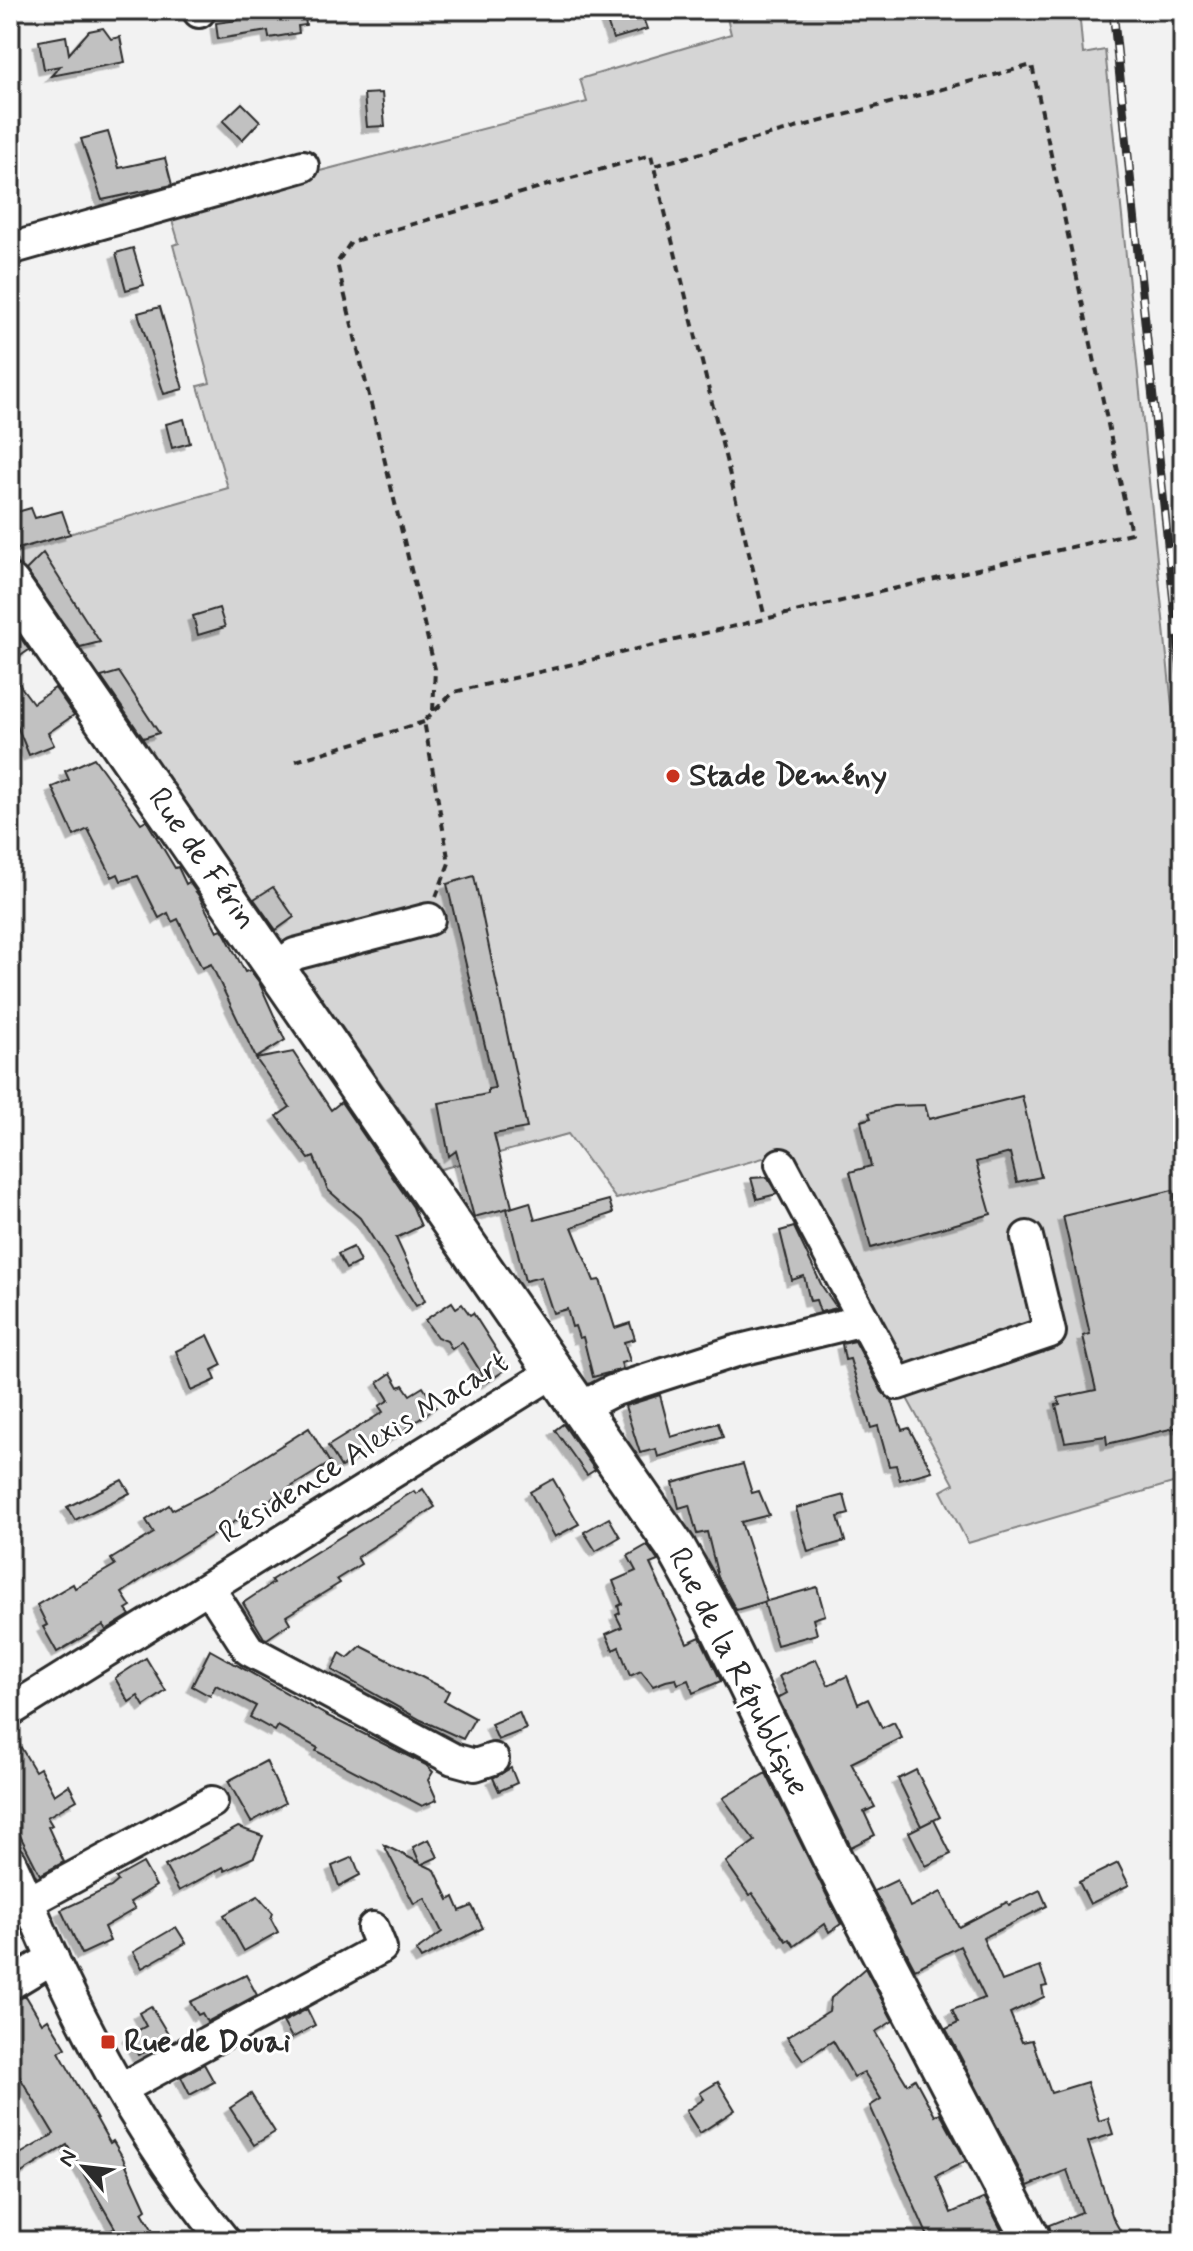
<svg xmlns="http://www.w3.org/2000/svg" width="1193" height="2251" viewBox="0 0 1193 2251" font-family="Mynerve,sans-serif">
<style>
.green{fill:#d5d5d5;stroke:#808080;stroke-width:2}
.building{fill:#c1c1c1;stroke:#2b2b2b;stroke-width:2;filter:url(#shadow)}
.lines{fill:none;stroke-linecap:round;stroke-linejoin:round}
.minor-casing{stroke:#2b2b2b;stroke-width:36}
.major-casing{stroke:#2b2b2b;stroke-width:44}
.path{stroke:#2b2b2b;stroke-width:4;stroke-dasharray:8 6;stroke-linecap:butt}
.minor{stroke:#fff;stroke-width:30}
.major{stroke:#fff;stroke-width:38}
.rail-casing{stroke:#2b2b2b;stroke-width:9}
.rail{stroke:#fff;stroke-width:6;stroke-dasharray:18;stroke-linecap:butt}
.poi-dot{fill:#c8321e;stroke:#fff;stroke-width:3}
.labels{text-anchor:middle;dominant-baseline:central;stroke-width:6;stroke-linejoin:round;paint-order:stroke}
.poi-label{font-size:32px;font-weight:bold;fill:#2b2b2b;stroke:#fff;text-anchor:start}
.street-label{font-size:32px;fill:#2b2b2b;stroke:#fff}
</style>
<defs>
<filter id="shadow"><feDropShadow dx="-5.5" dy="5.5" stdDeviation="0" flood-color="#0004"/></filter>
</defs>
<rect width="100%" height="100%" fill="#f2f2f2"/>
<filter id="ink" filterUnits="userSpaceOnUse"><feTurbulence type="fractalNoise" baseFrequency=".0125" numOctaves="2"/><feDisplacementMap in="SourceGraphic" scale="16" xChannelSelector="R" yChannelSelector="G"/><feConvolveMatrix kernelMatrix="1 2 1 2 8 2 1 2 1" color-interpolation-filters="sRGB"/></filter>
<g filter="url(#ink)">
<!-- green -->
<path class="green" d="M725,10H1079L1083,54L1105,50L1183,814V1480L968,1543L941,1491L954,1484L774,1155L616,1199L568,1134L441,1169L10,551L228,488L198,386L210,383L173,245L179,243L169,210L587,102L580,79L731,34Z"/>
<!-- building -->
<g class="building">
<path d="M236,10H265L266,16L304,10L306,25L298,26L299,33L269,38L268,31L218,39L216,23L238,20Z"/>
<path d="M603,10H640L647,29L613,39Z"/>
<path d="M103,28L111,39L120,37L125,62L51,76L60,66L44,69L39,41L66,36L69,54L89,31Z"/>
<path d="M382,93L385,126L367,127L364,94Z"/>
<path d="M242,103L260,121L242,140L223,121Z"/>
<path d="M108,132L119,168L165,158L172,185L102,200L81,139Z"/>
<path d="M133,248L144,285L126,290L116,253Z"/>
<path d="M160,307L183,389L164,394L138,313Z"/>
<path d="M184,419L190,443L172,448L166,424Z"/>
<path d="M31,508L35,518L62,511L70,534L14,550L10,514Z"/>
<path d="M43,553L100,642L80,647L26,570Z"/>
<path d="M219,608L225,627L198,635L193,616Z"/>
<path d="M10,623L29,650L10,663Z"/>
<path d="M10,672L33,703L55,688L74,715L48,733L54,745L29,755L10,709Z"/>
<path d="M119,672L159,733L143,738L101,677Z"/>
<path d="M94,758L141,823L146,820L175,868L178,867L186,884L189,882L199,896L217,931L222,929L226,936L245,972L250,970L259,982L285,1040L256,1058L211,964L202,968L178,919L172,922L168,913L159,918L138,876L121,881L118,874L112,877L88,829L74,836L52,787L69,780L65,771Z"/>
<path d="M474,876L527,1128L494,1134L512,1207L474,1217L456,1151L449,1156L439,1103L488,1094V1089L495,1088L447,884Z"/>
<path d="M273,887L294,917L276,930L254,899Z"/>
<path d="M293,1052L331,1110L341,1102L413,1207L421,1226L396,1238L425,1301L416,1306L360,1218L328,1190L314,1157L309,1159L277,1116L290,1107L256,1059Z"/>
<path d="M1022,1096L1041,1177L1017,1182L1010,1153L976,1162L991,1214L871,1248L850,1172L871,1166L861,1121L871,1118L869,1113L893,1106L925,1105L929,1119Z"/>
<path d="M767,1177L777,1194L757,1199L751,1178Z"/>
<path d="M1173,1190L1183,1232V1426L1107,1444L1106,1436L1065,1442L1056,1405L1060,1404L1058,1398L1096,1390L1083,1336L1090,1334L1063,1216Z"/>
<path d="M609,1200L613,1213L572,1227L594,1281L600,1280L615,1328L630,1323L635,1339L624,1342L630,1361L621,1363L623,1369L593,1377L583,1337L579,1338L575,1326L572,1327L567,1309L553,1313L541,1277L525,1281L507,1209L530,1202L535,1220Z"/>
<path d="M794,1227L822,1286L837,1308L820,1312L816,1300L810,1301L804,1276L792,1280L780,1231Z"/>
<path d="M353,1247L360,1262L346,1269L338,1254Z"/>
<path d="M452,1302L456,1308L462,1304L470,1315L473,1313L503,1360L507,1369L487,1382L462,1342L452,1349L447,1341L437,1337L425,1320Z"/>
<path d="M208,1335L222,1365L212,1370L216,1380L191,1391L176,1351Z"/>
<path d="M855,1341L882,1392L892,1401L902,1430L909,1428L932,1471L900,1480L896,1465L889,1466L878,1426L871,1428L850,1359L845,1360L842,1344Z"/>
<path d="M391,1373L399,1387L403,1385L410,1395L423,1387L436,1407L398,1435L341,1467L328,1446L383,1412L379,1406L389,1400L378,1382Z"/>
<path d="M660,1395L671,1437L718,1423L723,1437L658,1457L656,1449L640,1453L625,1406Z"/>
<path d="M563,1424L595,1470L587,1475L555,1430Z"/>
<path d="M309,1428L330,1463L149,1574L122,1593L131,1607L126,1610L130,1615L106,1630L103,1625L57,1652L43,1627L47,1625L37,1605L73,1584L75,1588L115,1565L111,1559L154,1533L146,1520L169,1505L172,1510L206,1493Z"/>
<path d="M743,1464L752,1493L759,1491L769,1515L741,1522L767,1601L736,1610L718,1577L707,1532L697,1534L689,1505L679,1508L673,1483Z"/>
<path d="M553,1479L579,1524L555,1537L530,1492Z"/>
<path d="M122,1480L130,1493L75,1520L67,1507Z"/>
<path d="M423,1489L435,1507L357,1557L361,1564L337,1579L340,1583L286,1616L290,1623L267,1639L264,1638L243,1603L273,1583L271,1580L414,1491L416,1494Z"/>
<path d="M844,1495L849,1514L838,1517L845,1541L808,1552L796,1508Z"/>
<path d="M609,1518L620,1537L596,1551L584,1532Z"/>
<path d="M647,1545L658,1561L650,1564L687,1643L700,1637L721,1681L693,1693L688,1680L678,1684L676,1679L666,1681L653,1686L641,1671L630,1676L619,1647L613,1650L606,1634L622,1627L616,1615L620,1613L618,1606L622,1604L613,1581L636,1571L628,1556Z"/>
<path d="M817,1587L825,1615L813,1619L817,1634L777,1645L764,1602Z"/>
<path d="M361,1646L449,1691L444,1701L475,1718L463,1739L421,1720L332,1670L340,1653L348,1658Z"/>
<path d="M210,1650L326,1715L426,1765L433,1772L428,1780L437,1800L422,1806L316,1751L318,1748L278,1726L275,1731L250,1717L256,1706L216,1685L210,1696L192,1686Z"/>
<path d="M146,1658L166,1691L144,1706L138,1696L129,1702L115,1678Z"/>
<path d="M816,1659L828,1685L847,1676L858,1704L868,1699L882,1728L894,1722L902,1738L851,1763L875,1807L864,1812L875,1835L851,1847L778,1698L787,1693L779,1676Z"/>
<path d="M519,1712L526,1729L498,1740L491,1724Z"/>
<path d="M10,1729L35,1771L40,1768L54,1795L69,1785L77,1800L47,1817L52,1825L48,1827L64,1862L40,1875L10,1816Z"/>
<path d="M266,1761L285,1803L251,1822L228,1781Z"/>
<path d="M511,1768L517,1783L499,1791L493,1778Z"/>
<path d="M916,1770L940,1817L934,1820L951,1854L926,1866L909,1832L933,1820L921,1826L898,1779Z"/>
<path d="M766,1773L841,1924L829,1932L825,1924L794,1946L789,1939L786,1941L752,1893L749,1895L726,1862L755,1841L723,1798Z"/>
<path d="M238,1827L263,1836L254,1857L225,1871L223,1867L179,1891L165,1866Z"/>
<path d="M429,1839L438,1857L422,1864L435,1870L449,1900L454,1897L460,1911L472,1906L483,1928L421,1959L416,1951L442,1932L425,1898L414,1904L384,1845L420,1863L413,1847Z"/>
<path d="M353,1857L360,1875L339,1886L332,1866Z"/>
<path d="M143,1863L156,1886L130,1902L135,1909L104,1927L110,1941L82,1954L61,1910L111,1887L118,1881L116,1878Z"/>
<path d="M1118,1863L1129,1885L1090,1904L1079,1882Z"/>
<path d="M897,1880L910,1907L941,1892L959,1927L1007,1902L1009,1905L1040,1890L1047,1906L983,1938L1002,1981L1040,1967L1047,1986L1042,1987L1044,1997L1010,2013L1022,2042L1032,2040L1051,2093L1087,2082L1099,2121L1108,2118L1113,2134L1088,2142L1113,2218L1126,2241H1054L1049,2225L1082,2212L1067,2170L1028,2186L946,2029L958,2023L952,2010L985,1998L960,1946L915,1969L874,1891Z"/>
<path d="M258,1896L273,1913L271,1919L278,1932L244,1951L224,1915Z"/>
<path d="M176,1927L186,1943L142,1968L133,1952Z"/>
<path d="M865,1968L893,2021L875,2032L907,2084L915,2079L935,2116L940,2113L966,2161L936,2176L951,2213L985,2198L1007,2241H930L870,2106L881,2099L864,2072L854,2077L833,2041L803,2060L787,2037L829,2011L831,1998Z"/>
<path d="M246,1975L257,1995L207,2022L202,2013L198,2015L190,2002Z"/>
<path d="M26,1996L42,2023L48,2019L66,2048L59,2052L110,2143L113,2141L122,2156L146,2209L142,2212L159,2241H94L115,2228L67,2145L10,2180V2160L54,2134L15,2069L10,2072V2002Z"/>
<path d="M151,2006L172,2041L138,2055L128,2036L146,2026L139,2013Z"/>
<path d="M307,2009L315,2025L292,2038L283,2022Z"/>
<path d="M204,2064L214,2082L190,2095L181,2077Z"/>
<path d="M718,2082L735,2110L700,2133L686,2111L704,2099L700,2093Z"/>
<path d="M251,2094L275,2132L254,2145L230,2108Z"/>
</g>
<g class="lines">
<defs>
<g id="minor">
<path d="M199,10V12"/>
<path d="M10,249L303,166"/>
<path d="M277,967L295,954L429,919"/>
<path d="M781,1164L864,1320"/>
<path d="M581,1407L612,1391L736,1351L864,1320L898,1384L1050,1332L1027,1237"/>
<path d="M209,1588L249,1650L453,1759L475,1765L493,1759"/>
<path d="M10,1711L557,1370"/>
<path d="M10,1861C29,1900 43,1940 62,1978C106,2071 159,2162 225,2241"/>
<path d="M28,1902L212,1802"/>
<path d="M10,1984L53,1958"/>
<path d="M121,2089L381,1948L373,1928"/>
</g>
<path id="major" d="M10,584L676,1548L715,1618L831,1856L1032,2241"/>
</defs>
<!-- minor casing -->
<use href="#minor" class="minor-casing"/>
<!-- major casing -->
<use href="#major" class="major-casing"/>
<!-- path -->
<g class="path">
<path d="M433,711L435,669L337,263L351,242L651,155L765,618"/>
<path d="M296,761L424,722"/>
<path d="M436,897L449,863L424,721L454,692L1131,533L1032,65L653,166"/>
</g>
<!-- minor -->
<use href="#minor" class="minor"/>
<!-- major -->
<use href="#major" class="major"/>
<defs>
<path id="rail" d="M1113,10L1183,690"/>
</defs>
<!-- rail casing -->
<use href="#rail" class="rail-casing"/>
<!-- rail -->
<use href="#rail" class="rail"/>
</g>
</g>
<!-- markers -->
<g class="poi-dot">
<circle cx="673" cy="776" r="8"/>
<rect x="100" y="2034" width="16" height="16" rx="4"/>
</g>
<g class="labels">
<!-- poi labels -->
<g class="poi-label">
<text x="689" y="776">Stade Demény</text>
<text x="124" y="2042">Rue de Douai</text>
</g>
<!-- street labels -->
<g class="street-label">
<text transform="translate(202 859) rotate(55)">Rue de Férin</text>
<text transform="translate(364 1448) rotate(-32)">Résidence Alexis Macart</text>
<text transform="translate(738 1672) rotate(63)">Rue de la République</text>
</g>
</g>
<!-- margin -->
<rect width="1193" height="2251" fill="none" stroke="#fff" stroke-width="40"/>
<rect x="20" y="20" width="1153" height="2211" fill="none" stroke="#2b2b2b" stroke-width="3" filter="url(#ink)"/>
<!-- north arrow -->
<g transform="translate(84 2167) rotate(298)" stroke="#ffffff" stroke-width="6" paint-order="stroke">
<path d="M0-6L14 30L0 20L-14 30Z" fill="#2b2b2b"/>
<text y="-12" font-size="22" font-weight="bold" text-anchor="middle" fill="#2b2b2b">N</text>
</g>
</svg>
